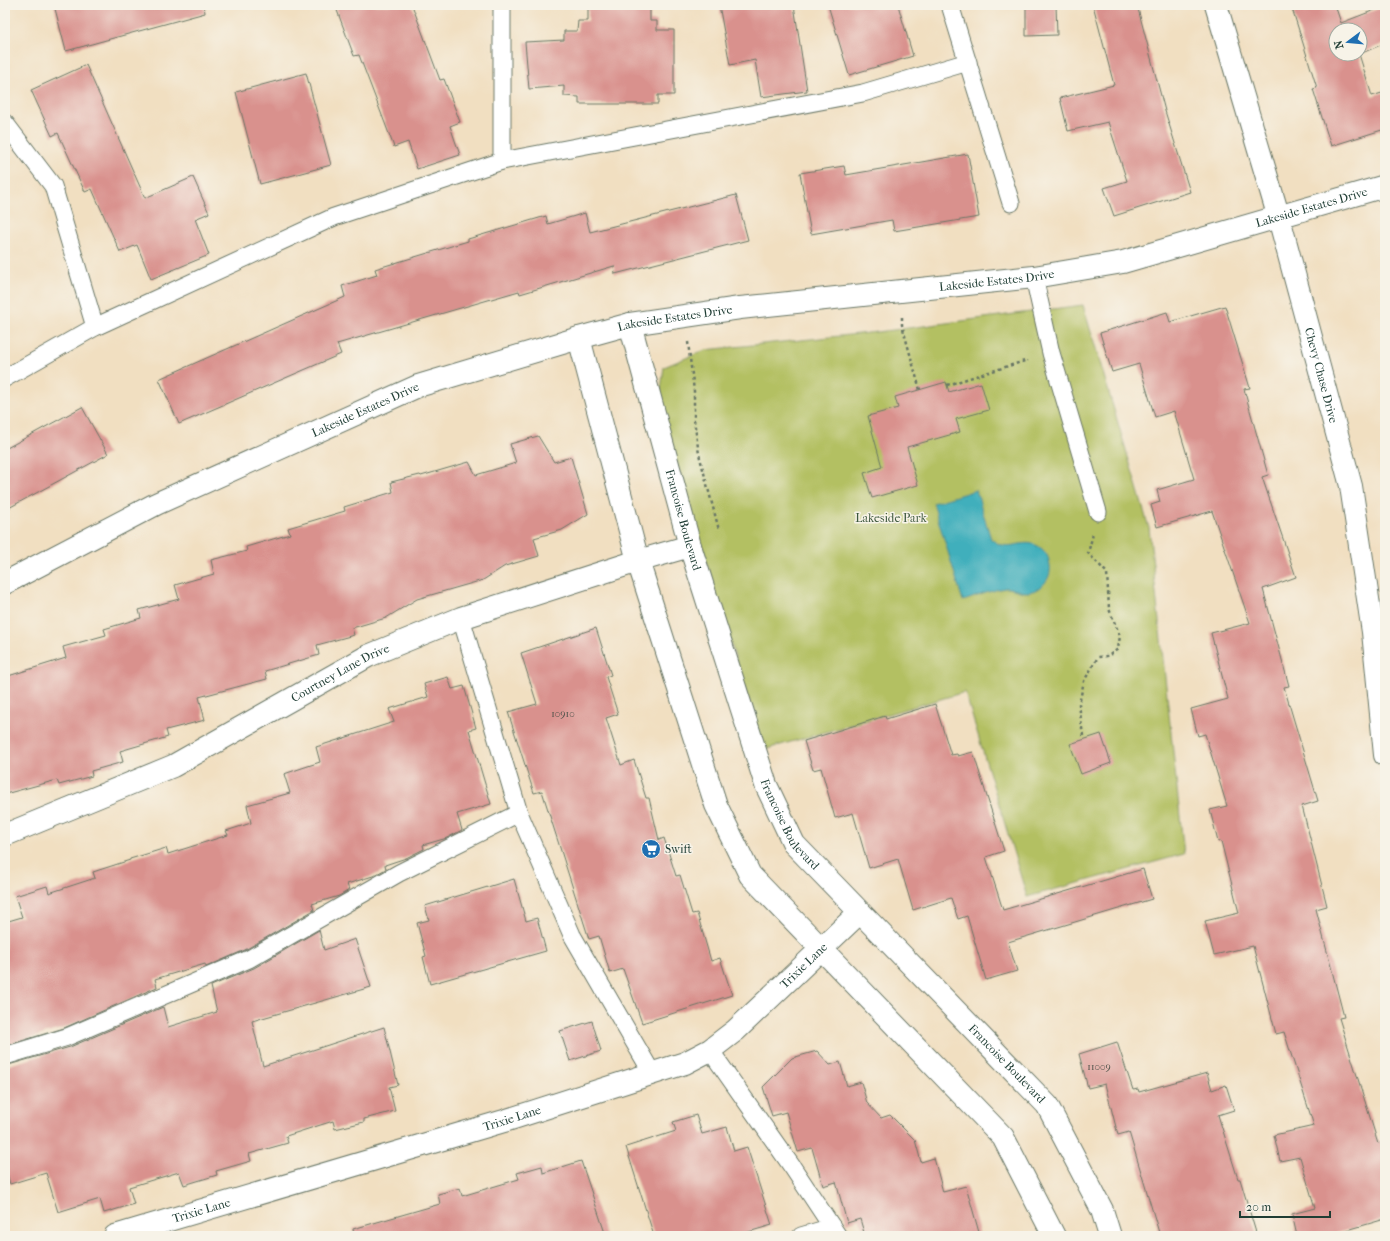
<svg xmlns="http://www.w3.org/2000/svg" width="1390" height="1241" viewBox="0 0 1390 1241" font-family="'IM FELL French Canon',serif">
<style>
.green{fill:#b3c062;stroke:#697e4b}
.water{fill:#40afbc;stroke:#307678}
.building{fill:#d9918d}
.lines{fill:none;stroke-linecap:round;stroke-linejoin:round}
.lane-casing{stroke:#687665;stroke-width:19}
.street-casing{stroke:#687665;stroke-width:24}
.path{stroke:#687665;stroke-width:2.5;stroke-dasharray:3 3;stroke-linecap:butt}
.lane{stroke:#fff;stroke-width:17}
.street{stroke:#fff;stroke-width:22}
.labels{text-anchor:middle;dominant-baseline:central;stroke-width:3;stroke-linejoin:round;paint-order:stroke}
.number-label{font-size:10px;fill:#4e524a}
.street-label{font-size:12px;fill:#1f3d34;stroke:#f7f3e8}
.park-label{font-size:12px;fill:#3d573d;stroke:#f7f3e8}
.poi-label{font-size:12px;fill:#1f3d34;stroke:#f7f3e8;text-anchor:start}
</style>
<rect width="100%" height="100%" fill="#f7f3e8"/>
<filter id="ink" filterUnits="userSpaceOnUse"><feTurbulence type="fractalNoise" baseFrequency=".025" numOctaves="2"/><feDisplacementMap in="SourceGraphic" scale="8" xChannelSelector="R" yChannelSelector="G"/><feConvolveMatrix kernelMatrix="1 2 1 2 8 2 1 2 1" color-interpolation-filters="sRGB"/></filter>
<filter id="wash" filterUnits="userSpaceOnUse"><feTurbulence type="fractalNoise" baseFrequency=".012" numOctaves="4" result="noise"/><feDisplacementMap in="SourceGraphic" scale="16" xChannelSelector="R" yChannelSelector="G"/><feGaussianBlur stdDeviation="0.9" result="paint"/><feColorMatrix in="noise" values="0 0 0 0 0 0 0 0 0 0 0 0 0 0 0 0 0 1.4 0 .05"/><feComposite in="paint" operator="in"/></filter>
<g filter="url(#wash)">
<rect width="100%" height="100%" fill="#f1dfc1"/>
<!-- green -->
<path class="green" d="M1083,305L1149,528L1184,854L1027,897L965,692L763,750L659,404L664,367L705,350L878,332Z"/>
<!-- water -->
<path class="water" d="M976,490L991,539C994,541 998,544 1002,545C1014,548 1026,539 1038,546C1046,551 1049,557 1050,566C1052,580 1039,592 1026,592C1019,592 1012,587 1005,588C991,590 976,597 963,601L933,503Z"/>
<g id="blocks">
<!-- building -->
<g class="building">
<path d="M54,5H204L205,13L66,51Z"/>
<path d="M335,5H412L440,80L444,79L460,122L450,126L460,155L417,169L408,142L394,147L359,55L354,56Z"/>
<path d="M588,5H650V21H657V30H674V95H658V104H579V97L564,96V86L529,89L525,42L564,40V31H577L578,21H588Z"/>
<path d="M719,5H794L807,91L761,97L755,60L730,65Z"/>
<path d="M828,5H898L913,56L849,75Z"/>
<path d="M1026,5H1056L1057,35L1026,36Z"/>
<path d="M1093,5H1137L1165,111L1190,192L1114,216L1104,188L1127,181L1108,122L1068,131L1060,98L1114,85Z"/>
<path d="M1291,5H1335L1341,23L1385,6V43L1360,54V30H1336V54H1359L1372,96L1385,92V129L1331,146L1313,89L1317,88Z"/>
<path d="M86,65L145,198L193,177L209,213L195,219L209,255L151,279L137,245L120,252L92,189L85,192L58,133L52,136L31,90Z"/>
<path d="M306,73L331,165L260,184L236,92Z"/>
<path d="M968,154L979,217L894,231L892,220L811,234L800,173L844,166L846,175Z"/>
<path d="M736,195L748,240L615,274L614,266L520,294L519,291L337,344L341,354L179,424L159,379L345,297L342,286L377,275L375,269L468,241V239L546,216L548,224L585,213L590,232Z"/>
<path d="M1225,306L1250,388L1244,389L1268,475L1262,477L1296,577L1263,589L1289,686L1284,687L1318,801L1302,806L1327,906L1316,909L1344,1017L1339,1018L1378,1143L1385,1141V1219L1327,1236H1297L1292,1214L1315,1208L1300,1157L1280,1161L1274,1135L1314,1126L1284,1032L1276,1034L1253,946L1214,955L1205,921L1239,913L1221,841L1218,842L1210,810L1227,806L1205,734L1198,736L1191,709L1228,699L1211,633L1250,623L1212,511L1157,527L1151,505L1160,502L1157,490L1194,479L1174,411L1155,417L1139,364L1112,372L1100,333L1167,312L1170,322Z"/>
<path d="M946,382L949,392L981,383L989,410L956,419L960,432L907,447L918,485L872,498L864,473L882,467L868,416L898,408L895,397Z"/>
<path d="M82,407L108,454L5,510V449Z"/>
<path d="M538,436L554,462L571,457L588,514L562,530L534,538L539,556L505,566L483,580L417,599L386,618L352,628L354,635L317,645L319,655L265,671L267,679L199,697L205,720L166,730L168,737L120,751L123,762L91,771L92,776L59,785L57,780L5,794V677L66,658L63,647L106,635L104,629L141,618L139,610L179,599L175,585L214,574L211,560L247,551L246,547L290,534L288,528L345,511L344,507L393,492L391,482L420,475L421,476L469,462L476,475L516,463L510,444Z"/>
<path d="M596,628L611,675L606,677L618,714L606,718L621,765L634,760L646,798H649L659,840L664,838L676,876L680,875L692,914L697,913L711,961L720,958L732,995L642,1023L623,969L610,973L599,936L589,939L542,791L534,793L508,712L537,704L521,653Z"/>
<path d="M448,677L452,689L464,686L476,728L469,730L491,804L457,814L462,830L447,838L423,845L424,849L406,858L385,865L386,869L373,876L347,884L349,890L339,896L312,904L314,910L245,950L206,967L205,964L155,979L157,987L64,1028L5,1046V922L22,917L15,896L47,886L49,893L95,878L93,872L130,860V859L166,848L168,854L228,835L226,831L251,823L247,805L290,793L284,774L320,762L316,747L394,722L389,709L428,697L424,684Z"/>
<path d="M935,704L951,755L957,754L958,756L973,752L1004,851L986,857L1003,910L1143,869L1152,899L1008,942L1017,971L986,980L967,916L958,919L951,898L913,910L898,859L869,868L853,813L835,818L821,768L813,770L804,741L885,716L886,719Z"/>
<path d="M1101,734L1111,763L1081,774L1070,744Z"/>
<path d="M514,879L526,921L537,918L546,951L430,984L423,957L426,956L417,923L429,920L425,906Z"/>
<path d="M319,930L324,950L355,939L371,987L252,1021L263,1066L384,1027L398,1085L389,1087L395,1111L364,1119V1122L335,1129L333,1121L286,1136L288,1143L249,1154L251,1161L216,1171L217,1175L184,1185L179,1172L129,1187L134,1204L104,1213L100,1199L58,1212L46,1173L10,1184L5,1167V1066L70,1047L163,1007L168,1027L217,1012L211,986L254,968Z"/>
<path d="M592,1021L601,1051L570,1061L560,1031Z"/>
<path d="M1117,1042L1133,1090L1138,1089L1139,1092L1207,1073L1212,1090L1226,1085L1234,1110L1218,1115L1238,1179H1240L1257,1236H1160L1129,1132L1118,1135L1105,1084L1088,1088L1079,1054Z"/>
<path d="M817,1051L830,1065L840,1062L847,1086L861,1082L867,1103L881,1118L890,1115L915,1140L921,1162L934,1158L943,1192L966,1186L980,1236H865L860,1219L847,1223L836,1182L823,1186L812,1148L798,1152L786,1112L772,1116L763,1087L792,1058Z"/>
<path d="M696,1115L702,1134L727,1127L734,1151L747,1147L772,1225L735,1236H654L626,1147L676,1131L673,1122Z"/>
<path d="M581,1161L606,1236H354L353,1229L440,1204L438,1194L460,1188L462,1196L519,1179L517,1173L542,1166L543,1173Z"/>
</g>
</g>
</g>
<g filter="url(#ink)">
<use href="#blocks" fill-opacity="0" stroke="#687665" stroke-width="1"/>
<g class="lines">
<defs>
<g id="lane">
<path d="M950,5L1011,203"/>
<path d="M5,123L53,186L95,327"/>
<path d="M502,161V5"/>
<path d="M1034,277L1051,353L1098,512"/>
<path d="M5,378L95,327L334,217L502,161L863,93L968,62"/>
<path d="M461,618L519,813L572,935L652,1073"/>
<path d="M710,1050L793,1168L838,1236"/>
<path d="M5,1056L67,1037L249,959L399,873L519,813"/>
<path d="M801,1236L832,1227"/>
</g>
<g id="street">
<path id="s1" d="M1216,5L1279,218L1351,486L1373,632L1385,755"/>
<path id="s2" d="M630,324L690,546L766,785L794,844L1047,1105L1102,1210L1110,1236"/>
<path d="M579,338L638,561L716,805L750,875L1003,1137L1054,1236"/>
<path id="s3" d="M5,583L156,504L418,386L579,338L630,324L740,308L1034,277L1123,262L1385,186"/>
<path id="s4" d="M5,835L173,766L368,656L461,618L638,561L690,546"/>
<path id="s5" d="M115,1236L504,1121L685,1063L710,1050L736,1030L860,912"/>
</g>
</defs>
<!-- lane casing -->
<use href="#lane" class="lane-casing"/>
<!-- street casing -->
<use href="#street" class="street-casing"/>
<!-- path -->
<g class="path">
<path d="M902,317V325L920,390"/>
<path d="M688,342L694,391V420L699,454L719,530"/>
<path d="M947,385L1028,360"/>
<path d="M1083,736L1079,704L1084,681L1098,657L1108,656L1118,649L1120,636L1109,609L1107,573L1088,553L1093,534"/>
</g>
<!-- lane -->
<use href="#lane" class="lane"/>
<!-- street -->
<use href="#street" class="street"/>
</g>
</g>
<!-- icons -->
<defs>
<symbol id="supermarket-disc" viewBox="-11 -11 22 22"><circle r="9.5" fill="#1f6fb2" stroke="#f7f3e8"/><path d="M-6-5.5h2.5l.6 2H6L4.5 2H-2.5L-4.4-4H-6ZM-1.5 3.2a1.3 1.3 0 1 0 .1 0ZM3 3.2a1.3 1.3 0 1 0 .1 0Z" fill="#fff"/></symbol>
</defs>
<g fill-rule="evenodd">
<use href="#supermarket-disc" x="640" y="838" width="22" height="22"/>
</g>
<g class="labels">
<!-- number labels -->
<g class="number-label">
<text x="563" y="714">10910</text>
<text x="1099" y="1067">11009</text>
</g>
<!-- street labels -->
<g class="street-label">
<text stroke="none"><textPath href="#s3" startOffset="1372">Lakeside Estates Drive</textPath></text>
<text stroke="none"><textPath href="#s3" startOffset="1048">Lakeside Estates Drive</textPath></text>
<text stroke="none"><textPath href="#s3" startOffset="724">Lakeside Estates Drive</textPath></text>
<text stroke="none"><textPath href="#s1" startOffset="385">Chevy Chase Drive</textPath></text>
<text stroke="none"><textPath href="#s3" startOffset="400">Lakeside Estates Drive</textPath></text>
<text stroke="none"><textPath href="#s2" startOffset="203">Francoise Boulevard</textPath></text>
<text stroke="none"><textPath href="#s4" startOffset="373">Courtney Lane Drive</textPath></text>
<text stroke="none"><textPath href="#s2" startOffset="527">Francoise Boulevard</textPath></text>
<text stroke="none"><textPath href="#s5" startOffset="750">Trixie Lane</textPath></text>
<text stroke="none"><textPath href="#s2" startOffset="852">Francoise Boulevard</textPath></text>
<text stroke="none"><textPath href="#s5" startOffset="414">Trixie Lane</textPath></text>
<text stroke="none"><textPath href="#s5" startOffset="90">Trixie Lane</textPath></text>
</g>
<!-- park labels -->
<g class="park-label">
<text x="891" y="518">Lakeside Park</text>
</g>
<!-- poi labels -->
<g class="poi-label">
<text x="665" y="849">Swift</text>
</g>
</g>
<!-- margin -->
<rect width="1390" height="1241" fill="none" stroke="#f7f3e8" stroke-width="20"/>
<!-- north arrow -->
<g transform="translate(1348 42) rotate(254)"><circle r="19" fill="#f7f3e8" stroke="#a1aaa0"/>
<path d="M0-3L7 15L0 10L-7 15Z" fill="#1f6fb2"/>
<text y="-6" font-size="11" font-weight="bold" text-anchor="middle" fill="#1f3d34">N</text>
</g>
<!-- scale -->
<path d="M1240 1211v6h90v-6" fill="none" stroke="#1f3d34" stroke-width="2"/>
<text x="1246" y="1211" font-size="12" fill="#1f3d34" stroke="#f7f3e8" stroke-width="3" paint-order="stroke">20 m</text>
</svg>
